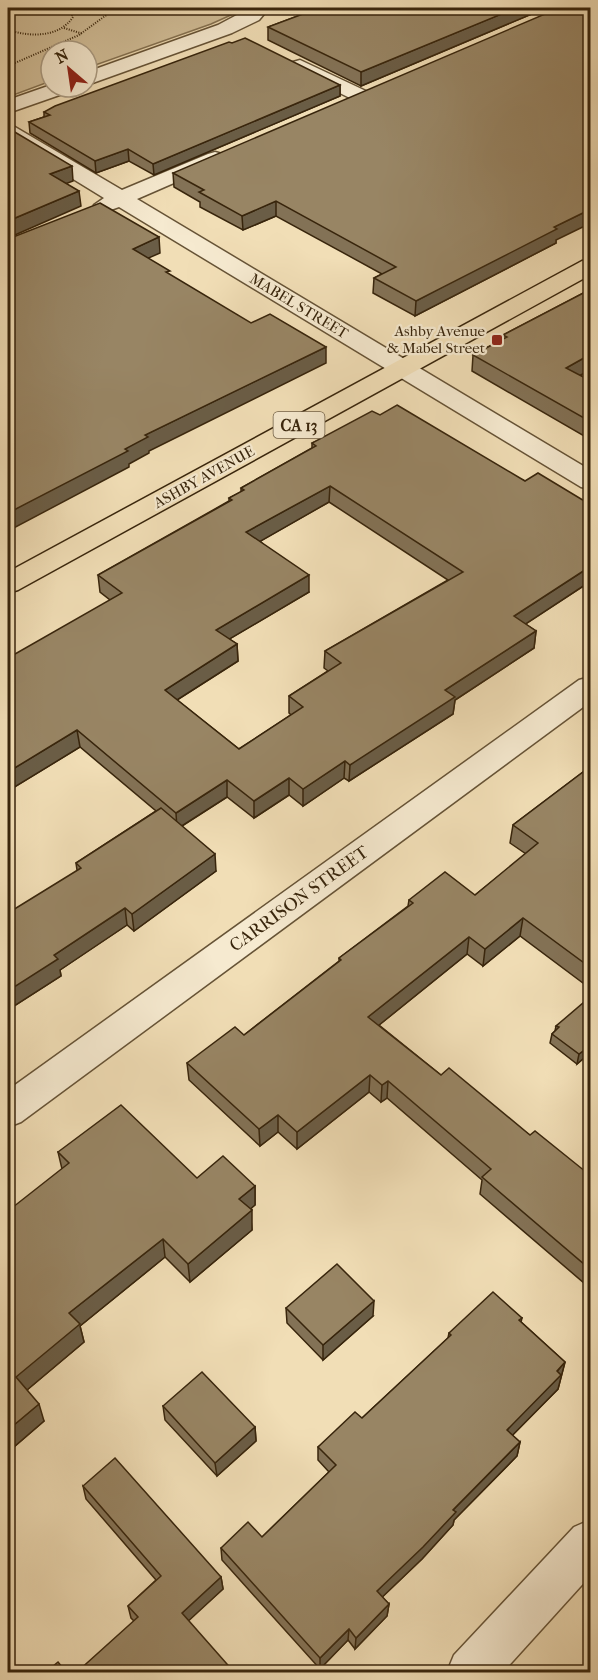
<svg xmlns="http://www.w3.org/2000/svg" width="598" height="1680" font-family="'IM FELL French Canon',serif">
  <style>
    .green { fill: #d2bf99; stroke: #857252; stroke-width: 1.5 }
    .lines { fill: none; stroke-linecap: round; stroke-linejoin: round }
    .street-casing { stroke: #665336; stroke-width: 3 }
    .primary-casing { stroke: #38250c; stroke-width: 3 }
    .path { stroke: #38250c; stroke-width: 2; stroke-dasharray: 1 1.5; stroke-linecap: butt }
    .street { fill: #f6ead0; fill-rule: evenodd }
    .primary { fill: #f1deb6; fill-rule: evenodd }
    .wall { fill: #837256; stroke: #38250c; stroke-width: 1.5; fill-rule: evenodd }
    .shaded-wall { fill: #6a5d46; stroke: #38250c; stroke-width: 1.5 }
    .building { fill: #988564; stroke: #38250c; stroke-width: 1.5; fill-rule: evenodd }
    .poi-dot { fill: #8f2418; stroke: #f6ead0; stroke-width: 2 }
    .labels { text-anchor: middle; dominant-baseline: central; stroke-width: 4.5; stroke-linejoin: round; paint-order: stroke }
    .far-street-label { font-size: 15px; fill: #38250c; stroke: #f6ead0 }
    .far-poi-label { font-size: 15px; fill: #38250c; stroke: #f6ead0; text-anchor: end }
    .shield { fill: #f6ead0; stroke: #716047; stroke-width: 1.5 }
    .shield-label { font-size: 16px; font-weight: bold; fill: #38250c }
    .street-label { font-size: 18px; fill: #38250c; stroke: #f6ead0 }
  </style>
  <rect width="100%" height="100%" fill="#f1deb6"/>
  <filter id="stains"><feTurbulence type="fractalNoise" baseFrequency=".00333" numOctaves="4"/><feColorMatrix values="0 0 0 0 .2 0 0 0 0 .09 0 0 0 0 .02 0 0 0 .5 -.17"/></filter>
  <radialGradient id="worn" r=".72"><stop offset=".6" stop-color="#630" stop-opacity="0"/><stop offset="1" stop-color="#630" stop-opacity=".3"/></radialGradient>
  <polygon class="green" points="8,8 241,8 231,15 211,24 87,68 87,51 51,51 51,81 8,97"/>
  <g class="lines">
    <defs>
      <g id="street">
        <polygon points="250,8 269,8 259,20 232,33 87,85 87,72 218,25"/>
        <polygon points="300,60 368,92 371,96 368,100 354,100 293,70 290,66 293,62"/>
        <polygon points="51,85 51,87 74,87 71,91 8,113 8,100"/>
        <polygon points="8,125 15,127 122,190 208,154 215,152 222,154 226,158 222,162 137,199 590,470 590,489 581,487 119,207 105,212 97,210 94,205 104,198 8,139"/>
        <polygon points="590,677 590,702 21,1122 8,1127 8,1090 579,680"/>
        <polygon points="590,1520 590,1576 503,1672 447,1672 454,1655 574,1527"/>
      </g>
      <polygon id="primary" points="590,259 590,275 18,590 8,593 8,572 582,261"/>
    </defs>
    <use href="#street" class="street-casing"/>
    <use href="#primary" class="primary-casing"/>
    <g class="path">
      <polyline points="8,11 15,8"/>
      <polyline points="64,28 83,34"/>
      <path d="M 8,30 C 30,37 59,38 73,17 L 70,12 L 62,8"/>
      <polyline points="8,66 79,35 116,8"/>
    </g>
    <use href="#street" class="street"/>
    <use href="#primary" class="primary"/>
  </g>
  <g class="wall">
    <polygon points="319,8 546,8 361,86 268,40 268,27"/>
    <polygon points="340,85 340,96 154,175 129,161 96,173 30,133 29,122 44,117 44,112"/>
    <polygon points="173,173 556,240 556,243 415,316 373,293 374,278 382,274 276,216 243,230 200,207 200,202 174,187"/>
    <polygon points="591,289 591,369 580,375 591,381 591,440 472,371 473,355 503,339 503,335"/>
    <path d="M 380,415 L 525,481 L 591,505 L 591,581 L 525,624 L 536,631 L 534,648 L 455,700 L 453,714 L 349,781 L 344,778 L 303,806 L 289,795 L 254,818 L 227,797 L 182,826 L 216,871 L 134,931 L 127,925 L 60,970 L 61,976 L 8,1010 L 77,870 L 76,863 L 156,811 L 80,747 L 8,791 L 110,600 L 100,592 L 98,575 L 229,501 L 229,498 L 241,492 L 241,488 L 312,448 L 312,443 ZM 329,502 L 448,580 L 325,651 L 324,668 L 328,671 L 289,696 L 289,713 L 291,715 L 239,749 L 177,700 L 238,661 L 237,644 L 229,639 L 309,592 L 260,541 Z"/>
    <polygon points="591,766 591,989 520,936 483,966 467,954 379,1025 441,1075 530,1135 591,1176 591,1289 480,1194 482,1180 387,1098 381,1102 369,1092 297,1149 278,1132 260,1146 189,1080 187,1063 244,1035 339,961 339,958 408,906 409,900 475,895 526,854 510,843 513,825"/>
    <polygon points="591,1008 591,1052 577,1064 550,1043 552,1034 555,1031 556,1026"/>
    <polygon points="58,1152 197,1178 255,1186 255,1205 250,1209 252,1230 190,1282 165,1257 80,1326 84,1342 27,1390 44,1421 8,1452 62,1169"/>
    <polygon points="286,1308 373,1316 323,1360 287,1323"/>
    <polygon points="522,1318 521,1322 565,1362 558,1389 512,1435 520,1442 517,1456 454,1520 453,1525 422,1559 382,1597 389,1604 387,1616 355,1649 348,1640 320,1669 222,1560 221,1548 262,1537 329,1472 318,1460 318,1447 362,1418 448,1338 449,1333"/>
    <polygon points="163,1406 255,1427 256,1441 217,1476 165,1420"/>
    <polygon points="83,1486 221,1577 223,1589 188,1620 134,1621 131,1618 128,1606 156,1580 86,1499"/>
  </g>
  <g class="shaded-wall">
    <polygon points="516,8 546,8 361,86 361,72"/>
    <polygon points="340,85 340,96 154,175 153,164"/>
    <polygon points="128,149 129,161 96,173 95,161"/>
    <polygon points="72,166 73,181 52,189 50,174"/>
    <polygon points="79,191 81,206 8,238 8,221"/>
    <polygon points="276,201 276,216 243,230 242,216"/>
    <polygon points="591,209 591,223 556,240 556,243 415,316 416,301 554,227"/>
    <polygon points="159,237 160,253 135,264 133,249"/>
    <polygon points="326,347 326,363 149,451 149,453 129,464 129,467 8,531 8,513 125,449 145,435"/>
    <polygon points="591,354 591,369 564,385 566,368"/>
    <polygon points="330,486 329,502 247,549 246,532"/>
    <polygon points="591,566 591,581 512,633 514,616"/>
    <polygon points="309,575 309,592 216,647 216,630"/>
    <polygon points="536,631 534,648 455,700 453,714 349,781 350,765 445,690"/>
    <polygon points="237,644 238,661 166,707 165,690"/>
    <polygon points="77,730 80,747 8,791 8,772"/>
    <polygon points="345,761 344,778 303,806 303,789"/>
    <polygon points="289,778 289,795 254,818 254,801"/>
    <polygon points="227,780 227,797 177,829 176,813"/>
    <polygon points="215,854 216,871 134,931 132,914"/>
    <polygon points="591,905 591,920 585,909"/>
    <polygon points="125,908 127,925 60,970 61,976 8,1010 8,991 54,955"/>
    <polygon points="523,918 520,936 483,966 485,949"/>
    <polygon points="469,937 467,954 368,1034 368,1017"/>
    <polygon points="591,1045 591,1052 577,1064 579,1054"/>
    <polygon points="370,1075 369,1092 297,1149 297,1132"/>
    <polygon points="388,1081 387,1098 381,1102 382,1085"/>
    <polygon points="278,1115 278,1132 260,1146 259,1129"/>
    <polygon points="255,1186 255,1205 240,1218 239,1199"/>
    <polygon points="252,1210 252,1230 190,1282 188,1264"/>
    <polygon points="163,1239 165,1257 80,1326 84,1342 21,1395 16,1377 69,1313"/>
    <polygon points="374,1301 373,1316 323,1360 323,1345"/>
    <polygon points="565,1362 558,1389 504,1444 507,1430"/>
    <polygon points="39,1404 44,1421 8,1452 8,1430"/>
    <polygon points="255,1427 256,1441 217,1476 215,1463"/>
    <polygon points="520,1442 517,1456 454,1520 453,1525 422,1559 376,1603 377,1591 453,1510"/>
    <polygon points="221,1577 223,1589 184,1625 182,1613"/>
    <polygon points="389,1604 387,1616 355,1649 356,1638"/>
    <polygon points="349,1629 348,1640 320,1669 320,1658"/>
  </g>
  <g class="building">
    <polygon points="319,8 516,8 361,72 268,27"/>
    <polygon points="559,8 591,8 591,209 554,227 557,229 416,301 374,278 396,267 276,201 242,216 199,192 204,190 173,173"/>
    <polygon points="245,38 340,85 153,164 128,149 95,161 29,122 50,115 44,112 55,106 229,42 232,43"/>
    <polygon points="8,128 72,166 50,174 79,191 8,221"/>
    <polygon points="100,203 159,237 133,249 170,271 166,272 251,323 270,314 326,347 145,435 148,437 125,449 128,451 8,513 8,239"/>
    <polygon points="591,289 591,354 566,368 591,381 591,422 473,355 507,337 503,335"/>
    <path d="M 397,405 L 525,481 L 538,473 L 591,505 L 591,566 L 514,616 L 536,631 L 445,690 L 455,697 L 350,765 L 345,761 L 303,789 L 289,778 L 254,801 L 227,780 L 176,813 L 77,730 L 8,772 L 8,658 L 122,593 L 98,575 L 232,500 L 229,498 L 244,490 L 241,488 L 316,446 L 312,443 L 372,411 L 380,415 ZM 330,486 L 463,572 L 325,651 L 341,663 L 289,696 L 303,707 L 239,749 L 165,690 L 237,644 L 216,630 L 309,575 L 246,532 Z"/>
    <polygon points="591,766 591,905 585,909 591,913 591,968 523,918 485,949 469,937 368,1017 441,1075 449,1068 530,1135 535,1131 591,1176 591,1270 482,1177 491,1169 388,1081 382,1085 370,1075 297,1132 278,1115 259,1129 187,1063 235,1027 244,1035 341,960 339,958 413,903 409,900 445,872 475,895 538,843 513,825"/>
    <polygon points="161,808 215,854 132,914 125,908 54,955 58,959 8,991 8,913 81,868 76,863"/>
    <polygon points="583,1003 591,1008 591,1045 579,1054 552,1034 559,1027 556,1026"/>
    <polygon points="121,1105 197,1178 223,1156 255,1186 239,1199 252,1210 188,1264 163,1239 69,1313 80,1324 16,1377 39,1404 8,1430 8,1211 69,1163 58,1152"/>
    <polygon points="337,1264 374,1301 323,1345 286,1308"/>
    <polygon points="493,1292 522,1318 519,1320 565,1362 557,1371 561,1375 507,1430 520,1442 453,1510 456,1512 423,1547 377,1591 389,1604 356,1638 349,1629 320,1658 221,1548 248,1522 262,1537 336,1465 318,1447 355,1412 362,1418 451,1335 449,1333"/>
    <polygon points="202,1372 255,1427 215,1463 163,1406"/>
    <polygon points="115,1458 221,1577 182,1613 234,1672 77,1672 138,1617 128,1606 161,1576 83,1486"/>
    <polygon points="58,1662 66,1672 46,1672"/>
  </g>
  <rect class="poi-dot" x="491" y="334" width="12" height="12" rx="3"/>
  <g class="labels">
    <g class="far-street-label">
      <text transform="translate(299 306) rotate(31)">MABEL STREET</text>
      <text transform="translate(204 477) rotate(-29)">ASHBY AVENUE</text>
    </g>
    <g class="far-poi-label">
      <text x="485" y="331">Ashby Avenue<tspan x="485" dy="17">&amp; Mabel Street</tspan></text>
    </g>
    <rect class="shield" x="273.5" y="412" width="51" height="26" rx="4.5"/>
    <g class="shield-label">
      <text x="299" y="425">CA 13</text>
    </g>
    <g class="street-label">
      <text transform="translate(299 899) rotate(-36)">CARRISON STREET</text>
    </g>
  </g>
  <rect width="598" height="1680" fill="none" stroke="#f1deb6" stroke-width="30"/>
  <rect x="9" y="9" width="580" height="1662" fill="none" stroke="#38250c" stroke-width="3"/>
  <rect x="15" y="15" width="568" height="1650" fill="none" stroke="#38250c" stroke-width="1.5"/>
  <g transform="translate(69 69) rotate(331)"><circle r="28" fill="#f6ead0" stroke="#aa9b82" stroke-width="1.5"/>
  <path d="M0-4.5L10 22L0 15L-10 22Z" fill="#8f2418"/>
  <text y="-9" font-size="16" font-weight="bold" text-anchor="middle" fill="#38250c">N</text>
  </g>
  <rect width="100%" height="100%" filter="url(#stains)"/>
  <rect width="100%" height="100%" fill="url(#worn)"/>
</svg>
